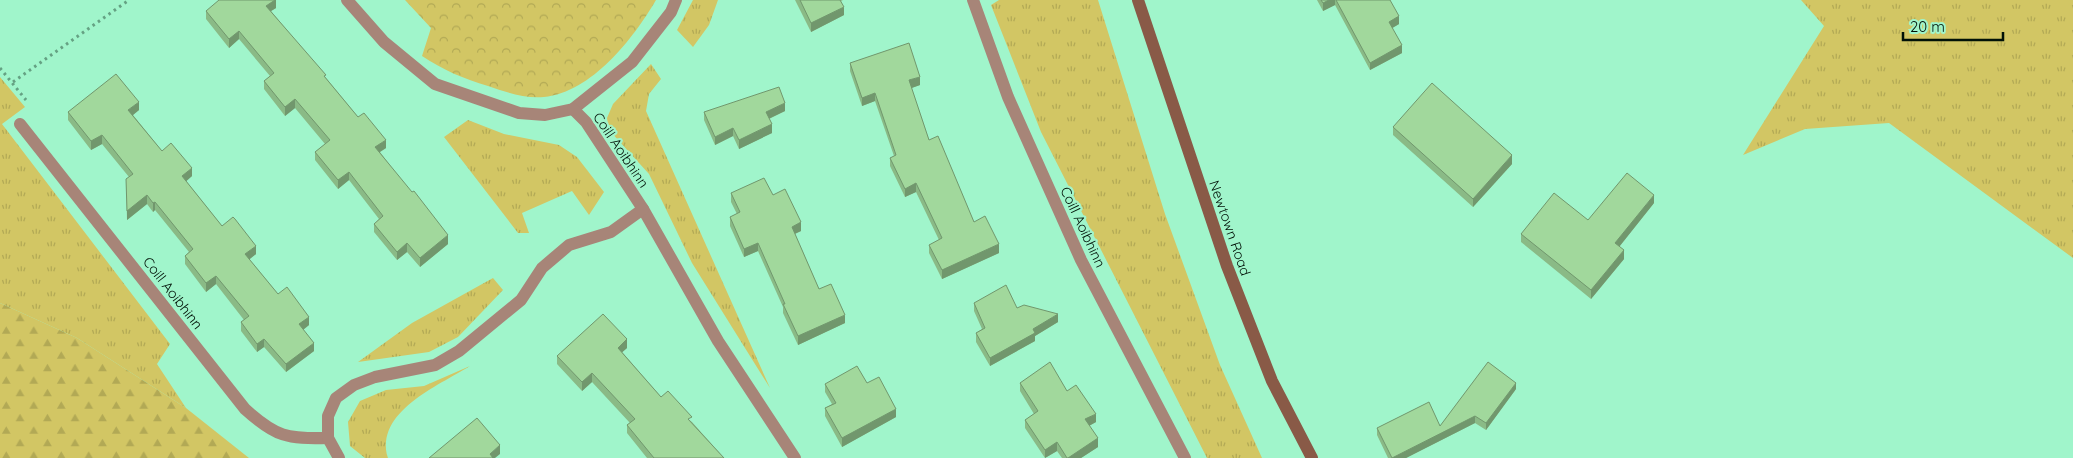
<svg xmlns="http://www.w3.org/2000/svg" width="2073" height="458" font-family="Quicksand,sans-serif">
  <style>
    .grass { fill: url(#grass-tufts) }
    .forest { fill: url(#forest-firs) }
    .park { fill: url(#park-crowns) }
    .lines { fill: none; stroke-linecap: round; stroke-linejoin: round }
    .path { stroke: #65a183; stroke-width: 3; stroke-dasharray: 2.5 4; stroke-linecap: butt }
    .minor { stroke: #a78578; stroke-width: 12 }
    .secondary { stroke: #895a47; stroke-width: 12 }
    .wall { fill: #8aba86 }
    .shaded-wall { fill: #71976d }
    .building { fill: #a1d89c; stroke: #71976d }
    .labels { text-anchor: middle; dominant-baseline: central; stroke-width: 4.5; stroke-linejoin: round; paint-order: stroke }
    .street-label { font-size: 14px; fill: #001107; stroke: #a0f5cb }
  </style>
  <defs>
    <pattern id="grass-tufts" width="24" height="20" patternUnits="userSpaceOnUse" patternTransform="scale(1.25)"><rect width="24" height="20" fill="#d2c664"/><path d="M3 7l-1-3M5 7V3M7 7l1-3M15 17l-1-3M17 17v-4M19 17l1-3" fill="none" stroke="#b2a955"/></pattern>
    <pattern id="forest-firs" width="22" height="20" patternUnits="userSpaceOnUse" patternTransform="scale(1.25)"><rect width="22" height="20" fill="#d2c664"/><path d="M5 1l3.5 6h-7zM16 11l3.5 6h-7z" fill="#b2a955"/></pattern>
    <pattern id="park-crowns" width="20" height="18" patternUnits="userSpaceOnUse" patternTransform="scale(1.25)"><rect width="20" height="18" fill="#d2c664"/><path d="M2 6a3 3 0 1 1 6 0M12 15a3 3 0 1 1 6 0" fill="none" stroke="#b2a955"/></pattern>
  </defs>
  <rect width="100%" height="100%" fill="#a0f5cb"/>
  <g class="grass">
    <polygon points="693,0 718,0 709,25 693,47 677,30"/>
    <polygon points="999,0 1098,0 1165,214 1220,365 1262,458 1207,458 1041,132 991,5"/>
    <polygon points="1801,0 2073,0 2073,258 1889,123 1805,129 1743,155 1824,26"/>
    <polygon points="651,64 661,79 649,94 646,111 770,388 692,263 649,174 609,130 607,118 613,104"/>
    <polygon points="0,77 25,107 2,124 170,344 157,364 186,408 77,338 0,303"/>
    <polygon points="468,120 504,134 559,145 577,157 604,192 589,215 572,191 522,213 529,233 518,233 444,137"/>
    <polygon points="493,278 503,290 458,337 429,352 358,362 412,323"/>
    <path d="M 470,366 C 438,386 374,412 388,458 L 365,458 L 350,446 L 348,422 L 360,401 L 386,390 L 424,386 Z"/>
  </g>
  <polygon class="forest" points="0,303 77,338 186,408 249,458 0,458"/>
  <path class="park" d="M 405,0 L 656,0 C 633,39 592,92 544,97 C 525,99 506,92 488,86 C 464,79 443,70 422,56 L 431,28 Z"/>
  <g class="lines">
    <g class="path">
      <polyline points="0,68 26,100"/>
      <polyline points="13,82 129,0"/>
    </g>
    <g class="minor">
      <polyline points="347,0 384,42 435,84 519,113 545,115 573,109 632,62 671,12 676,0"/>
      <polyline points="973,0 1008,97 1081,260 1185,458"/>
      <polyline points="573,109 586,122 643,209 718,341 795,458"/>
      <path d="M 20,124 L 245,409 C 276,437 287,439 328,438"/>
      <polyline points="339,458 328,438 328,416 336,398 354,385 375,377 435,365 459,351 521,300 542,268 569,245 611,232 643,209"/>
    </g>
    <polyline class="secondary" points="1138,0 1227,266 1272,381 1312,458"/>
  </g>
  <g class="wall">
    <polygon points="276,0 276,8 271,11 358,117 386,148 380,152 448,244 420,267 407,252 397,260 374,232 374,224 379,219 349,180 338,189 315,160 315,152 325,144 295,108 285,116 264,89 264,81 270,76 239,39 229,48 206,19 206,11"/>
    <polygon points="795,0 843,0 841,1 844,15 811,32"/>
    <polygon points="1317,0 1390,0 1399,24 1392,28 1402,53 1370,70 1335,5 1323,11"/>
    <polygon points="850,63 920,85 911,88 929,140 974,222 999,253 942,279 929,253 929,245 939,240 916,192 905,197 890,166 890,158 894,156 875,101 862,106 850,71"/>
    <polygon points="139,110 133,115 162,151 192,176 186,181 222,226 256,254 249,259 278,294 309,325 303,330 314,351 286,372 264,347 257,352 241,331 241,322 244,320 216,284 206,292 185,264 185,256 189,252 155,210 153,212 147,204 127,220 126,179 129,177 102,144 91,150 68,120 68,112"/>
    <polygon points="785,111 769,119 772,133 739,149 733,136 715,145 704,120 704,112"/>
    <polygon points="1393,127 1512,164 1473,207 1393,135"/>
    <polygon points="731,193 773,195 801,231 795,234 819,289 845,323 798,345 783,313 783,307 758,251 744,257 730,226 730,217 737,214 731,202"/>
    <polygon points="1654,203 1619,247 1624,259 1591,299 1521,242 1521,234 1588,220"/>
    <polygon points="974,303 1017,308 1058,322 1035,336 1035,341 990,366 976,342 976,333 982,329 974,311"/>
    <polygon points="627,348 622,352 661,397 692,422 724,458 647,458 627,433 627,425 630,423 592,382 582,391 557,364 557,356"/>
    <polygon points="867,383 896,417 842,447 825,416 825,408 832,404 825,392 825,384"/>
    <polygon points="1020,383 1067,391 1096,422 1089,426 1098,447 1081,458 1062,458 1057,451 1045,458 1025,428 1025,420 1034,414 1020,391"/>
    <polygon points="1516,389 1486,430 1475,423 1406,458 1388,458 1377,435 1377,428 1440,426"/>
  </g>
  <g class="shaded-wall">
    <polygon points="275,0 276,0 276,8 266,14 266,6"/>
    <polygon points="1329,0 1335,0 1335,5 1323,11 1323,3"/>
    <polygon points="844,7 844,15 811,32 811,23"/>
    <polygon points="1399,16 1399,24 1389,30 1389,22"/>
    <polygon points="239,31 239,39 229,48 229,39"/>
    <polygon points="1402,45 1402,53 1370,70 1370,63"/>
    <polygon points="920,77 920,85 909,89 909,80"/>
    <polygon points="875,93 875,101 862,106 862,98"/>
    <polygon points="295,99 295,108 285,116 285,107"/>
    <polygon points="139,102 139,110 128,119 128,110"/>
    <polygon points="785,103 785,111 766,120 766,112"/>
    <polygon points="772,124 772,133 739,149 739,140"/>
    <polygon points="733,128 733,136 715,145 715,137"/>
    <polygon points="102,135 102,144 91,150 91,141"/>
    <polygon points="386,140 386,148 375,155 375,147"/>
    <polygon points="1512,155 1512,164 1473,207 1473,199"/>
    <polygon points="192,168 192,176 182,185 182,176"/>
    <polygon points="349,172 349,180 338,189 338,180"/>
    <polygon points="916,183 916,192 905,197 905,189"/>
    <polygon points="147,195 147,204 127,220 127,211"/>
    <polygon points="1654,195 1654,203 1615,252 1615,243"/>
    <polygon points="155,202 155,210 153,212 153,203"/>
    <polygon points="801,222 801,231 792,235 792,227"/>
    <polygon points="448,235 448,244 420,267 420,258"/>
    <polygon points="407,243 407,252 397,260 397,252"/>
    <polygon points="758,243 758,251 744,257 744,249"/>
    <polygon points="999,244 999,253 942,279 942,270"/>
    <polygon points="256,246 256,254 245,263 245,254"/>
    <polygon points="1624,250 1624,259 1591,299 1591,290"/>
    <polygon points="216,276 216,284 206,292 206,283"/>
    <polygon points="1058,314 1058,322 1035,336 1035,341 990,366 990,358 1033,329"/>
    <polygon points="845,315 845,323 798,345 798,336"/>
    <polygon points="309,317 309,325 299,333 299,324"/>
    <polygon points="264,339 264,347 257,352 257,344"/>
    <polygon points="627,339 627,348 618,356 618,348"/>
    <polygon points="314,343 314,351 286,372 286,364"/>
    <polygon points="592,373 592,382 582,391 582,382"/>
    <polygon points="1516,383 1516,389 1486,430 1486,423"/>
    <polygon points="896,409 896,417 842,447 842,438"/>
    <polygon points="1096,414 1096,422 1085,428 1085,419"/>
    <polygon points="1475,416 1475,423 1406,458 1392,458"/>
    <polygon points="1098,438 1098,447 1081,458 1068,458"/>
    <polygon points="1057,442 1057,451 1045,458 1045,450"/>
    <polygon points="500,445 500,454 495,458 490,458 490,454"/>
  </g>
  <g class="building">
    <polygon points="219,0 275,0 266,6 326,75 324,76 358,117 364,113 386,140 375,147 412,192 414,191 448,235 420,258 407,243 397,252 374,224 383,216 349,172 338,180 315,152 330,140 295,99 285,107 264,81 274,73 239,31 229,39 206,11"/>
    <polygon points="800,0 840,0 844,7 811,23"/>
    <polygon points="1321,0 1329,0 1323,3"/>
    <polygon points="1336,0 1390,0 1399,16 1389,22 1402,45 1370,63"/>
    <polygon points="909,43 920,77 909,80 929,140 938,136 974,222 985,216 999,244 942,270 929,245 942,238 916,183 905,189 890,158 896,155 875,93 862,98 850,63"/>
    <polygon points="116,74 139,102 128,110 162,151 171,143 192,168 182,176 222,226 233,217 235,219 256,246 245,254 278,294 287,287 309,317 299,324 314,343 286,364 264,339 257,344 241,322 249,316 216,276 206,283 185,256 193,249 155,202 153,203 147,195 127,211 126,179 133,174 102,135 91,141 68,112"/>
    <polygon points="1432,83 1512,155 1473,199 1393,127"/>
    <polygon points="779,87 785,103 766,112 772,124 739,140 733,128 715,137 704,112"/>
    <polygon points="1627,173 1654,195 1615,243 1624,250 1591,290 1521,234 1554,193 1588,220"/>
    <polygon points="764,178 773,195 785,189 801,222 792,227 819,289 831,284 845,315 798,336 783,304 785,304 758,243 744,249 730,217 740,212 731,193"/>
    <polygon points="1006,285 1017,308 1024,305 1058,314 1033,329 1035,333 990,358 976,333 985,328 974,303"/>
    <polygon points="603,314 627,339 618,348 661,397 668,391 692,417 688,419 724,458 654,458 627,425 635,419 592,373 582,382 557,356"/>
    <polygon points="1050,362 1067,391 1076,385 1096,414 1085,419 1098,438 1068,458 1067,458 1057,442 1045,450 1025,420 1038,411 1020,383"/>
    <polygon points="1488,362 1516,383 1486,423 1475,416 1392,458 1377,428 1429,402 1440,426"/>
    <polygon points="857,366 867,383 879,377 896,409 842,438 825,408 836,403 825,384"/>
    <polygon points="477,418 500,445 490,454 493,458 429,458"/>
  </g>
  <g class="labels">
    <g class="street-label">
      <text transform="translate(621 150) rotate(56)">Coill Aoibhinn</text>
      <text transform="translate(1083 227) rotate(65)">Coill Aoibhinn</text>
      <text transform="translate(1230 228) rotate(71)">Newtown Road</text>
      <text transform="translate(173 293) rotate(52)">Coill Aoibhinn</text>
    </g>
  </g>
  <path d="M1903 32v8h100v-8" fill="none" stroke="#001107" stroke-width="2.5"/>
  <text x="1910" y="32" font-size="15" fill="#001107" stroke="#a0f5cb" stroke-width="4" paint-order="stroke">20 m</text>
</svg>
